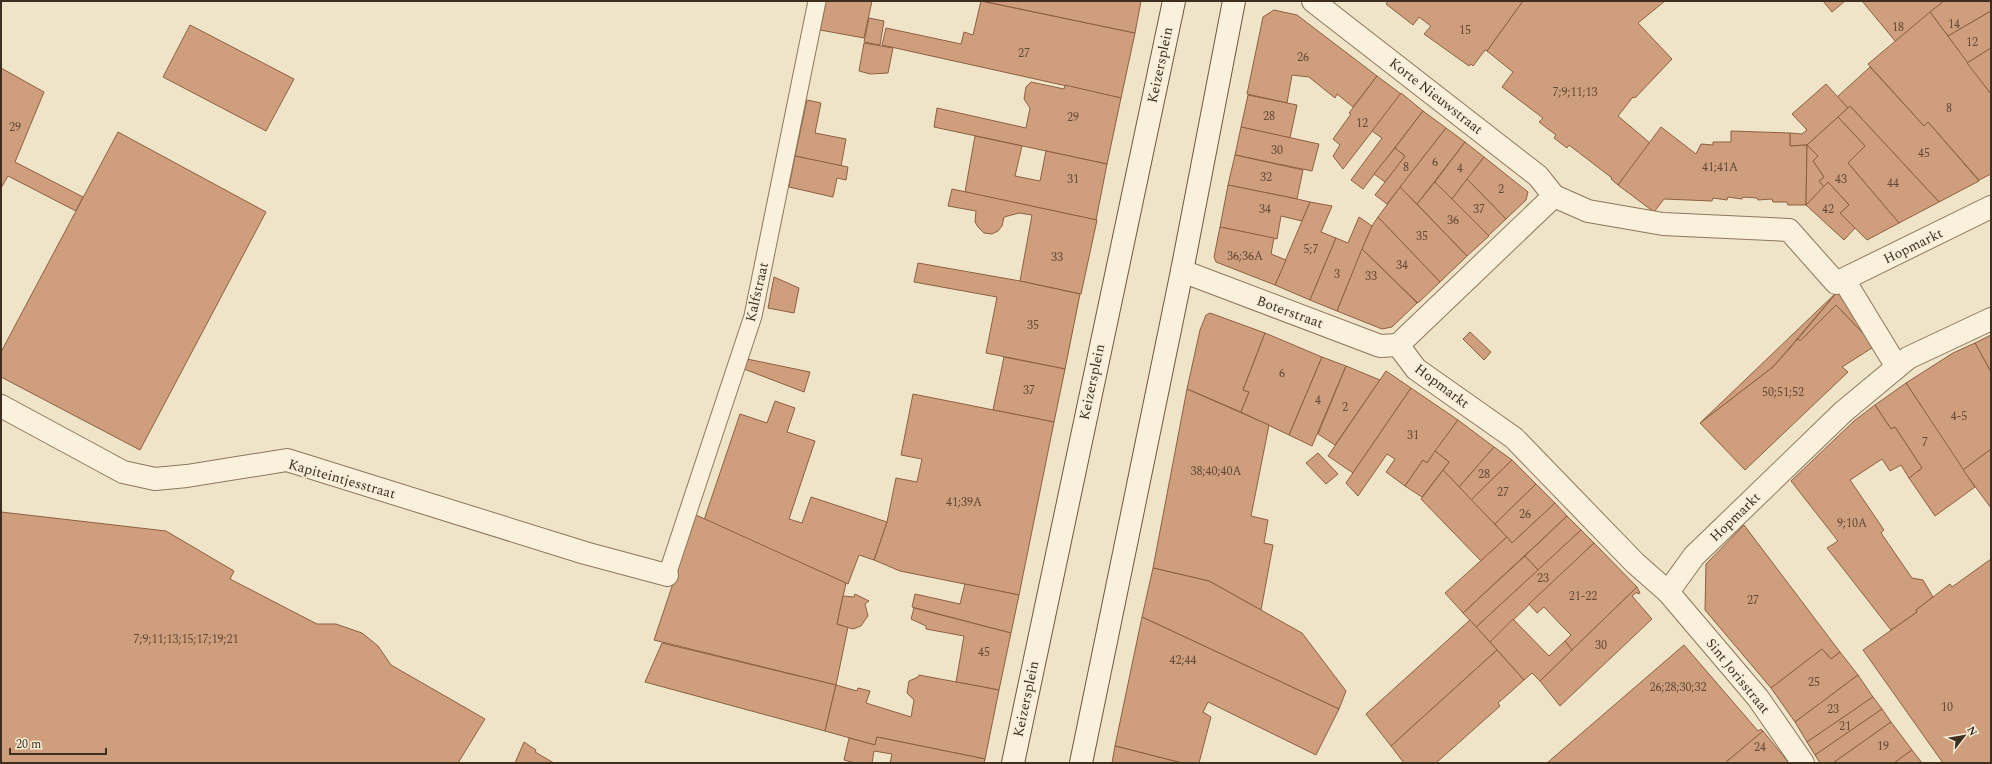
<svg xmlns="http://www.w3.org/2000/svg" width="1992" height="764" font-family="Spectral,serif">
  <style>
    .building { fill: #cf9f7d; stroke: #8d5f41 }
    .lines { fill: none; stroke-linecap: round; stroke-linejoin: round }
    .lane-casing { stroke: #8d765c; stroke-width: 19 }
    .street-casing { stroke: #8d765c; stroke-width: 24 }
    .secondary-casing { stroke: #6f573f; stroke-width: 24 }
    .lane { stroke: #faf1dc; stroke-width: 17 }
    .street { stroke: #faf1dc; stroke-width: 22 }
    .secondary { stroke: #faf1dc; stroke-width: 22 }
    .labels { text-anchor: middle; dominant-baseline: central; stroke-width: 3; stroke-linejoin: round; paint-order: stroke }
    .number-label { font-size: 12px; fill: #624a37 }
    .street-label { font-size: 14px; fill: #3d2e20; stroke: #f7eed8 }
  </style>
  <rect width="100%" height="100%" fill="#f0e4c8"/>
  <g class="building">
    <polygon points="826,1 872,1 864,38 820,30"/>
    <polygon points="981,1 1135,33 1121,98 882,45 886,28 961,44 964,32 973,35"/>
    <polygon points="982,1 1141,1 1135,33"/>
    <polygon points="1388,1 1523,1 1487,51 1485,50 1473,66 1471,64 1469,66 1424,34 1431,26 1419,17 1413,25 1386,4"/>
    <polygon points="1523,1 1665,1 1638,23 1672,59 1635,98 1633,97 1618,116 1650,143 1618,185 1611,179 1612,178 1569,145 1567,148 1554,138 1556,135 1539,122 1543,118 1502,87 1513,72 1487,51"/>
    <polygon points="1823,1 1845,1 1832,12"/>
    <polygon points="1862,1 1944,1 1896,42"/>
    <polygon points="1944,1 1991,1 1991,11 1948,36 1930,12"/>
    <polygon points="1274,10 1297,15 1377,76 1353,107 1337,94 1335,98 1309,77 1292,75 1287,103 1247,94 1263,17"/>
    <polygon points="1991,11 1991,48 1967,63 1948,36"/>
    <polygon points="1930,12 1991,94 1991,174 1979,180 1928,122 1924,126 1868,64"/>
    <polygon points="869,18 884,21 880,45 864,42"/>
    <polygon points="190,25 294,79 266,131 163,77"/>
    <polygon points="864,43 893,48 888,73 870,74 859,71"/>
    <polygon points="1991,48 1991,94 1967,63"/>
    <polygon points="1870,67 1924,126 1928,122 1979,181 1939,202 1850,106 1848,108 1837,97"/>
    <polygon points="1,68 44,92 15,162 83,197 76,211 8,176 1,188"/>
    <polygon points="1377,76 1401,94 1343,169 1333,156 1340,145 1333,139 1351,114 1349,113"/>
    <polygon points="1031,82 1064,89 1065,85 1121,98 1107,164 934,127 937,108 1026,128 1030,108 1024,99 1026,87"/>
    <polygon points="1826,84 1848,108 1807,145 1790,146 1790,133 1802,134 1807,130 1792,114"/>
    <polygon points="1401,93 1423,111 1363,189 1351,180 1382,138 1372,131"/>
    <polygon points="1248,95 1297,105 1290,138 1241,127"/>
    <polygon points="807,100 821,103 815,133 846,139 841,166 795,156"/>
    <polygon points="1850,106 1939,202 1899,223 1848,163 1865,146 1838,117"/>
    <polygon points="1423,111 1446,128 1387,204 1375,195 1405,156 1395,148"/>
    <polygon points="1838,117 1865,146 1848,163 1899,223 1867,240 1840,213 1849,205 1828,182 1824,187 1819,181 1824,177 1813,161 1818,156 1807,145"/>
    <polygon points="1241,127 1319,144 1312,171 1235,155"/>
    <polygon points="1661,127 1696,154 1701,144 1713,145 1713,142 1731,142 1731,131 1790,133 1790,146 1807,145 1806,205 1788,205 1787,202 1773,202 1772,199 1758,200 1757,198 1743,197 1742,199 1728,197 1727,200 1713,198 1712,201 1664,199 1654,212 1618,185"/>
    <polygon points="1446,128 1465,142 1417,204 1400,187"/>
    <polygon points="118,132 266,212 140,450 1,377 1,352"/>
    <polygon points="975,136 1022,146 1015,176 1040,181 1046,151 1107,164 1096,220 965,192"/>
    <polygon points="1465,142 1484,157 1452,199 1435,182"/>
    <polygon points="1807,145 1818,156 1813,161 1824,177 1819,181 1824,187 1806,205"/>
    <polygon points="1395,148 1405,156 1385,182 1374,174"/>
    <polygon points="1235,155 1303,170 1297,199 1228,185"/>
    <polygon points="795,156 848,167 846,180 837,178 833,197 789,187"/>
    <polygon points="1484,157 1528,192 1526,200 1506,219 1467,179"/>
    <polygon points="1467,179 1506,219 1488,236 1452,199"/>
    <polygon points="1435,182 1489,236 1467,256 1417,204"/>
    <polygon points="1828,182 1849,205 1840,213 1855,228 1844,240 1806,205"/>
    <polygon points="1228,185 1297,199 1310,202 1302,221 1281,216 1277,239 1220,227"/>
    <polygon points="1400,187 1467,256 1440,282 1378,217"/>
    <polygon points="952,189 1097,220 1081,294 1020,281 1032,215 1019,213 1004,217 1002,226 998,231 992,234 984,233 978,227 975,222 976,211 948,206"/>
    <polygon points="1310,202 1332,206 1321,232 1336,238 1310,300 1275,285"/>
    <polygon points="1359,217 1372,226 1337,311 1310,300 1336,238 1348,243"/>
    <polygon points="1378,217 1440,282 1418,303 1362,249 1372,226"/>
    <polygon points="1220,227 1274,238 1271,254 1286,260 1275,285 1216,262 1214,257"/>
    <polygon points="1362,249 1417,303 1392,327 1382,329 1337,311"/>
    <polygon points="918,263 1020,281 1080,294 1065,369 986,353 997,297 914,282"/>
    <polygon points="774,277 799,288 794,313 768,308"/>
    <polygon points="1838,291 1773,367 1700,423"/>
    <polygon points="1838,291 1875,346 1836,305 1800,341 1798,339"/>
    <polygon points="1836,305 1875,346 1842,367 1848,372 1745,470 1700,423 1773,367 1798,339 1800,341"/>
    <polygon points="1210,313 1265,333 1243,390 1249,392 1241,412 1187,389 1200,330 1206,315"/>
    <polygon points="1470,332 1491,352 1484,360 1463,339"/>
    <polygon points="1265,333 1322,357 1289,435 1241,412 1249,392 1243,390"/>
    <polygon points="1991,335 1991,372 1975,343"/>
    <polygon points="1975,343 1991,372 1991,449 1963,470 1906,383 1953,353"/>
    <polygon points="1004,357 1065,369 1054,422 993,410"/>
    <polygon points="1322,357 1346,366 1312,446 1289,435"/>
    <polygon points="747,359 810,372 804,392 744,369"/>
    <polygon points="1346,366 1380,380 1335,445 1318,434"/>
    <polygon points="1386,371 1411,388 1353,473 1328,456"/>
    <polygon points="1906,383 1975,487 1935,516 1909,478 1922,468 1895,427 1891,429 1875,405"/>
    <polygon points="1411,388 1458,420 1427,463 1423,460 1405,486 1386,472 1395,459 1387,454 1358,496 1346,483"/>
    <polygon points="1187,389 1269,425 1251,516 1268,520 1264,543 1273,545 1261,610 1209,581 1153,568"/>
    <polygon points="913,394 1054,422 1019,595 900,571 874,560 887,522 896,478 917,482 922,459 901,455"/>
    <polygon points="775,401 795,408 787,432 815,441 789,519 802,523 811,497 887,522 874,560 859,555 848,584 704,520 740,414 767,423"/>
    <polygon points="1875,405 1891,429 1895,427 1922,468 1909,478 1901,465 1890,471 1882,459 1850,480 1884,530 1881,533 1912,578 1923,580 1933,597 1916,610 1917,612 1891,630 1827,548 1838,541 1791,481 1854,421"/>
    <polygon points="1458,420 1494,447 1459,487 1443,470 1449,462 1435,451"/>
    <polygon points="1494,447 1512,460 1471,500 1459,487"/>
    <polygon points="1991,449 1991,508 1963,470"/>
    <polygon points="1435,451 1449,462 1422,497 1405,486 1423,460 1427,463"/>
    <polygon points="1318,453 1338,474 1326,484 1306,463"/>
    <polygon points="1512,460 1536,484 1495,524 1471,500"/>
    <polygon points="1443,470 1507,537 1481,561 1421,499"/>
    <polygon points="1536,484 1555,503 1512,543 1495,524"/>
    <polygon points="1555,503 1567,516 1463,613 1445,593 1507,537 1512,543"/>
    <polygon points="1,512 166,531 234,571 230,579 317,624 336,624 362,633 378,646 391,665 485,719 458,763 1,763"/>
    <polygon points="696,515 846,583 837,624 848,627 836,685 654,640"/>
    <polygon points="1567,516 1581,530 1538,570 1525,556"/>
    <polygon points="1744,525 1840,652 1831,659 1822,649 1771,688 1705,610 1706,564"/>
    <polygon points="1581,530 1594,543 1490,642 1476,627"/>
    <polygon points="1594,543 1637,587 1572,650 1565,641 1571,635 1564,628 1544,607 1537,613 1529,604"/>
    <polygon points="1525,556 1538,570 1476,627 1463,613"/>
    <polygon points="1991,559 1991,763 1943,763 1863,650 1917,612 1916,610 1950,584 1952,587"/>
    <polygon points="1153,568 1209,581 1302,633 1346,691 1339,709 1142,617"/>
    <polygon points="965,584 1019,595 1011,633 912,607 915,594 960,604"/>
    <polygon points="1637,587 1640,593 1638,594 1637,592 1632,596 1652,619 1560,706 1540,681"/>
    <polygon points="855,594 869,601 865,604 868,616 865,620 861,626 853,629 837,624 843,596 854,597"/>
    <polygon points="914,608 1011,633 999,690 956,682 964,636 926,629 926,626 911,619"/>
    <polygon points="1142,617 1339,709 1316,755 1208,702 1203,712 1211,717 1199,763 1182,763 1115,746"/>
    <polygon points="1513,619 1549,656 1565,641 1572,650 1540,681 1532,673 1524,680 1490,642"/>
    <polygon points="1470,620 1497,650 1391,746 1366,714"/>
    <polygon points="662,643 836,685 825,731 645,682"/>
    <polygon points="1684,645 1758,731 1761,729 1763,731 1725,763 1547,763"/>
    <polygon points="1822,649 1831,659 1840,652 1858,675 1795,722 1771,688"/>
    <polygon points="1497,650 1524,680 1498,703 1500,706 1436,763 1404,763 1391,746"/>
    <polygon points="919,675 999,690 985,759 877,737 875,745 825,731 836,685 857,691 858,688 870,691 866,703 911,717 914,700 907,693 909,681 918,677"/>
    <polygon points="1858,675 1873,697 1807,742 1795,722"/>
    <polygon points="1873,697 1882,709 1815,755 1807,742"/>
    <polygon points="1882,709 1891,722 1833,763 1820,763 1815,755"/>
    <polygon points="1891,722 1912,750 1894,763 1833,763"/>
    <polygon points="1763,731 1789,763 1725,763"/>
    <polygon points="877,737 985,759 984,763 890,763 892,754 874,751 872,763 855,763 844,760 849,738 875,745"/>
    <polygon points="524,742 536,750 535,752 554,763 515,763"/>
    <polygon points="1115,746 1182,763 1112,763"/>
    <polygon points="1912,750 1922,763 1894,763"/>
  </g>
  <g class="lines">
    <defs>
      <polyline id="lane" points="667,575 753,316 817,1"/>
      <g id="street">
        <polyline points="1313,1 1538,176 1554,196 1588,211 1663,224 1789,230 1836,283 1991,207"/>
        <polyline points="1182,271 1380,346 1398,345"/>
        <polyline points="1844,280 1897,367"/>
        <polyline points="1398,345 1416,369 1514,438 1635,563 1668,592 1694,556 1843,412 1908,358 1991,319"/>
        <polyline points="1398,345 1554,196"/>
        <polyline points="1,406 123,472 155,479 187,476 287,460 585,553 667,575"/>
        <polyline points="1668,592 1758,698 1803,763"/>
      </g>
      <g id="secondary">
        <polyline points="1013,763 1174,1"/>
        <polyline points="1081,763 1182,271 1234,1"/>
      </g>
    </defs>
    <use href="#lane" class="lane-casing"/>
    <use href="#street" class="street-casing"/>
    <use href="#secondary" class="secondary-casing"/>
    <use href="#lane" class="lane"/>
    <use href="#street" class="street"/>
    <use href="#secondary" class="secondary"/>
  </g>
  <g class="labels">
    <g class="number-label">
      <text x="1954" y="24">14</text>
      <text x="1898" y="27">18</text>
      <text x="1465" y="30">15</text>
      <text x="1972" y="42">12</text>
      <text x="1024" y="53">27</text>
      <text x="1303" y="57">26</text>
      <text x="1575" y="92">7;9;11;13</text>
      <text x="1949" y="108">8</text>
      <text x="1269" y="116">28</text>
      <text x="1073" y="117">29</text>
      <text x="1362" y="123">12</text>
      <text x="15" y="127">29</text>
      <text x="1277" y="150">30</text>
      <text x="1924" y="153">45</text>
      <text x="1435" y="162">6</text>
      <text x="1406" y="167">8</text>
      <text x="1720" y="167">41;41A</text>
      <text x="1460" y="168">4</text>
      <text x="1266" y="177">32</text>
      <text x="1073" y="179">31</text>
      <text x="1841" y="179">43</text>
      <text x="1893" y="183">44</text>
      <text x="1501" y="189">2</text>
      <text x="1265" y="209">34</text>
      <text x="1479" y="209">37</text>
      <text x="1828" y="209">42</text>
      <text x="1453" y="220">36</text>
      <text x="1422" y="236">35</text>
      <text x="1311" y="249">5;7</text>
      <text x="1245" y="256">36;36A</text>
      <text x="1057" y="257">33</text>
      <text x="1402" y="265">34</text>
      <text x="1337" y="274">3</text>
      <text x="1371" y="276">33</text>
      <text x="1033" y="325">35</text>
      <text x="1282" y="373">6</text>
      <text x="1029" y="390">37</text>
      <text x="1783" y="392">50;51;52</text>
      <text x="1318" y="400">4</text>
      <text x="1345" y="407">2</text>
      <text x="1959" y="416">4-5</text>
      <text x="1413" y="435">31</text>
      <text x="1925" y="442">7</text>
      <text x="1216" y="471">38;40;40A</text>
      <text x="1484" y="474">28</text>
      <text x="1503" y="492">27</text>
      <text x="964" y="502">41;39A</text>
      <text x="1525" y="514">26</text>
      <text x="1852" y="523">9;10A</text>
      <text x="1543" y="578">23</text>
      <text x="1583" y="596">21-22</text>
      <text x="1753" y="600">27</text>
      <text x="186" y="639">7;9;11;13;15;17;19;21</text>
      <text x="1601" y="645">30</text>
      <text x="984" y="652">45</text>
      <text x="1183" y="660">42;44</text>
      <text x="1814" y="682">25</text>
      <text x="1678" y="687">26;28;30;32</text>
      <text x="1947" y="707">10</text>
      <text x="1833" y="709">23</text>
      <text x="1845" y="726">21</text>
      <text x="1883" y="746">19</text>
      <text x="1760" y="747">24</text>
    </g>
    <g class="street-label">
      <text transform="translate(1160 65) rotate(-78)">Keizersplein</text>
      <text transform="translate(1436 96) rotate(38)">Korte Nieuwstraat</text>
      <text transform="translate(1913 246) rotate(-26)">Hopmarkt</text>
      <text transform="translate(757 292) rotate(-77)">Kalfstraat</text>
      <text transform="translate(1290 312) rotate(20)">Boterstraat</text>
      <text transform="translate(1092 382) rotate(-78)">Keizersplein</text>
      <text transform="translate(1442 386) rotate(37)">Hopmarkt</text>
      <text transform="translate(342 479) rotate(16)">Kapiteintjesstraat</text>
      <text transform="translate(1735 517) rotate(-44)">Hopmarkt</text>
      <text transform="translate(1738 676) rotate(51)">Sint Jorisstraat</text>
      <text transform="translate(1026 699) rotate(-78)">Keizersplein</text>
    </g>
  </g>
  <rect width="1992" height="764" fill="none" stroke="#3d2e20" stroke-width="4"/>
  <g transform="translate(1964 736) rotate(59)" stroke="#f7eed8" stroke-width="3" paint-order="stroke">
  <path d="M0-3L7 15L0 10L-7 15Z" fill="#3d2e20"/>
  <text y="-6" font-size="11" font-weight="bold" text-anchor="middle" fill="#3d2e20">N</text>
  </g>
  <path d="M10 748v6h96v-6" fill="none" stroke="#3d2e20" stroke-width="2"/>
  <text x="16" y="748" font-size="12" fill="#3d2e20" stroke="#f7eed8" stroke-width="3" paint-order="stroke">20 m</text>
</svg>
